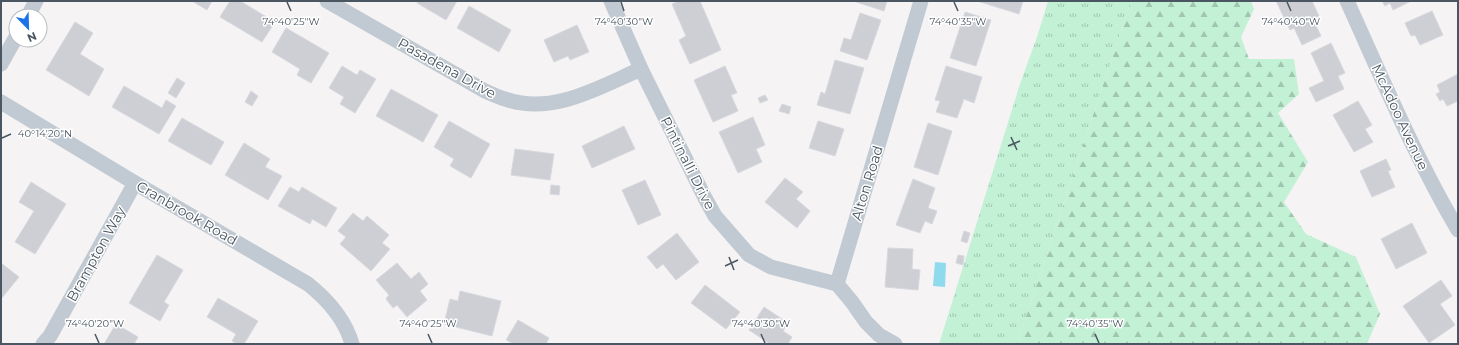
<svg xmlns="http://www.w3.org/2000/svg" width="1459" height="345" font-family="Montserrat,sans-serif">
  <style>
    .grass { fill: url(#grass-tufts) }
    .forest { fill: url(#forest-firs) }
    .water { fill: #90daee }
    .building { fill: #cdcfd5; stroke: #d7d9de }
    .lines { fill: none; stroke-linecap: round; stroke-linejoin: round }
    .street { stroke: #c1cad2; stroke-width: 15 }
    .ticks { fill: none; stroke: #4a5661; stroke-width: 1.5 }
    .labels { text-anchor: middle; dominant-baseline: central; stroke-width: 3; stroke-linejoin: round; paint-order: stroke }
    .street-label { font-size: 14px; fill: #4a5661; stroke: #fff }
    .ticks-label { font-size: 10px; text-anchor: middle; fill: #4a5661; stroke: #fff; stroke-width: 3; stroke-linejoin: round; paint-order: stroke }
  </style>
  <defs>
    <pattern id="grass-tufts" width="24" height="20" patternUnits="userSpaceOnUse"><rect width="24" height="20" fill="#c3f1d5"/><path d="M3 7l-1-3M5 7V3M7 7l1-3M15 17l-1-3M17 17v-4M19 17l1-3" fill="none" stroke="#a0c6b0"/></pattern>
    <pattern id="forest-firs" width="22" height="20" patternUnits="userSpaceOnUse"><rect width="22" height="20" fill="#c3f1d5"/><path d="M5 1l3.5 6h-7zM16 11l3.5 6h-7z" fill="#a0c6b0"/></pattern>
  </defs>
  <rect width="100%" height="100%" fill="#f5f3f3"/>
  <polygon class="grass" points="1048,1 1131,1 1017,344 939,344 1020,84 1038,34"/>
  <polygon class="forest" points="1131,1 1251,1 1254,9 1241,37 1249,59 1294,59 1299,94 1278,113 1308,162 1284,202 1306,234 1356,257 1380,314 1367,344 1017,344"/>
  <polygon class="water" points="935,262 946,263 945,287 933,286"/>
  <g class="building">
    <polygon points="192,1 212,1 207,10"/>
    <polygon points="230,1 240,1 275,22 262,42 220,17"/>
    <polygon points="418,1 457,1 446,20 417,3"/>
    <polygon points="679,1 700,1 721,50 690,64 679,40 686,36 672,4"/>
    <polygon points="853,1 887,1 884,11"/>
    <polygon points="977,1 1023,1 1019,14"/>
    <polygon points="1276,1 1312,1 1319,16 1313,19 1321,36 1302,45 1294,28 1290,30"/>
    <polygon points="1382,1 1411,1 1393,10 1390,3 1385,6"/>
    <polygon points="469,6 511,30 499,52 457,28"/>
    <polygon points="1432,11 1443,35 1420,45 1415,35 1411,36 1405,23"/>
    <polygon points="965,12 991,20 976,66 950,58"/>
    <polygon points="860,13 881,20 867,60 840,51 844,38 851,40"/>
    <polygon points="75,22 93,33 80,54 104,69 89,96 46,70"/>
    <polygon points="577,25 589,52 570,60 568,56 554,62 544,40"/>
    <polygon points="286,28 329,53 311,83 297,75 300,69 272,52"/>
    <polygon points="1331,43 1345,73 1338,76 1344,89 1316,102 1309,88 1324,81 1311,53"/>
    <polygon points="835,60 864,68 850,114 817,105 821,92 825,94"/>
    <polygon points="342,66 357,75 360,70 376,79 355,113 340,104 344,97 329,88"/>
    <polygon points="725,66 737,93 731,95 738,111 713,122 694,80"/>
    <polygon points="946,66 982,77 974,103 964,99 957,118 936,112 940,101 935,100"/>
    <polygon points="1458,74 1458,101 1447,106 1443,99 1440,101 1436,94 1440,92 1437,85"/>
    <polygon points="177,78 185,83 176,98 168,93"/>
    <polygon points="124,86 162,108 166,100 176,106 159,134 112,107"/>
    <polygon points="391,89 438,115 423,142 376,116"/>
    <polygon points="251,91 258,96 252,106 245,102"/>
    <polygon points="765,95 768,100 760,103 758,98"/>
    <polygon points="1358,101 1372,125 1365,129 1373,142 1354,152 1333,115"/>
    <polygon points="782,104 791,107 789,114 779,111"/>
    <polygon points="753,117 765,145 756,149 762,162 738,173 719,132"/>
    <polygon points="182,118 224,142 211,165 168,141"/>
    <polygon points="449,121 490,144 471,178 450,166 454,159 434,147"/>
    <polygon points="818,121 844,129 835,156 809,148"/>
    <polygon points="928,123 952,131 938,175 914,167"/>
    <polygon points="624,126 635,149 592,168 582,146"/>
    <polygon points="244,143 270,159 265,167 282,176 268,200 225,175"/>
    <polygon points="515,149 554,154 550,180 511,175"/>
    <polygon points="1386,159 1391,170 1388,171 1395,187 1372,197 1360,171"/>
    <polygon points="785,178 803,192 796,199 810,211 797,228 765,202"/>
    <polygon points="913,179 935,188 928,208 937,211 932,224 925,221 920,233 896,225"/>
    <polygon points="645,180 661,215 638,225 622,190"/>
    <polygon points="31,182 66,204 35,254 15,242 34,211 19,202"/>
    <polygon points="551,185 560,186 559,195 550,194"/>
    <polygon points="290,187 299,192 302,187 337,208 326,227 312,219 310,224 278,206"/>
    <polygon points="353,213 363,221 367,216 389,235 382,243 390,249 371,271 340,244 346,237 338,231"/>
    <polygon points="1412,223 1427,253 1396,269 1381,239"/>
    <polygon points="964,231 970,233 967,243 961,241"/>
    <polygon points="677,233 699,262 676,280 663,264 657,269 647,257"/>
    <polygon points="888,248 913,249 912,269 920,270 918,290 885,287"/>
    <polygon points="157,255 183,270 164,302 169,305 160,321 129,303"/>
    <polygon points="958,255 964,256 963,265 956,263"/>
    <polygon points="1,263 19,277 1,299"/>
    <polygon points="397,263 411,279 419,272 428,284 420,291 427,300 407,317 397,305 393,308 386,299 389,295 376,280"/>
    <polygon points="1441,280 1452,296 1440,304 1455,325 1429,343 1403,306"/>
    <polygon points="705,285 740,312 726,329 691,303"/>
    <polygon points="460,291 501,301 492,336 444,324 450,299 458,301"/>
    <polygon points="218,298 258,321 244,344 237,344 232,341 236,334 207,317"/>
    <polygon points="764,307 788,323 783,331 792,337 788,344 770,344 749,330"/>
    <polygon points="518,320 549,338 546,344 514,344 506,340"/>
    <polygon points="116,324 138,337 134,344 104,344"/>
  </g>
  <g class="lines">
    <g class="street">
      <path d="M 327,1 L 485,91 C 492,94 498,97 505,99 C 552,116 599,87 641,69"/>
      <polyline points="611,1 641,69 705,198 715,216 749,255 771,267 837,284"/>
      <path d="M 1347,1 C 1382,78 1415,157 1458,230"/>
      <polyline points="28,16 36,1"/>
      <polyline points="1,64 16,37"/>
      <path d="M 1,102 L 135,183 L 308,284 C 328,300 345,319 352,344"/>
      <polyline points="837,284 921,1"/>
      <polyline points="837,284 852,302 866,322 879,335 895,344"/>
      <polyline points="43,344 50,336 135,183"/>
    </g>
  </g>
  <path class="ticks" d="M 287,2 L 291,11M 621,2 L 624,11M 954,2 L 958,11M 1287,2 L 1291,11M 1011,137 L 1017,150M 2,138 L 11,134M 1008,146 L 1020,141M 729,257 L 734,270M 725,266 L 738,260M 95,334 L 99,343M 428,334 L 432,343M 761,334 L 765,343M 1095,334 L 1099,343"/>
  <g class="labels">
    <g class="street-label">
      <text transform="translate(447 68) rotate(29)">Pasadena Drive</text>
      <text transform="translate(1400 117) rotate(65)">McAdoo Avenue</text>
      <text transform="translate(688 163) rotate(63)">Pintinalli Drive</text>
      <text transform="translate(867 183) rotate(-73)">Alton Road</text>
      <text transform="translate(187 213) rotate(30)">Cranbrook Road</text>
      <text transform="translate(96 254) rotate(-61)">Brampton Way</text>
    </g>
  </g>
  <g class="ticks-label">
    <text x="291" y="25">74°40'25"W</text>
    <text x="624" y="25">74°40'30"W</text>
    <text x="958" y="25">74°40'35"W</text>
    <text x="1291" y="25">74°40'40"W</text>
    <text x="45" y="137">40°14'20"N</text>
    <text x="95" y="327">74°40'20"W</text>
    <text x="428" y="327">74°40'25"W</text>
    <text x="761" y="327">74°40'30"W</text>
    <text x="1095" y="327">74°40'35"W</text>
  </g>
  <rect width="1459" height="345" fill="none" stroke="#4a5661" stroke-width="4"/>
  <g transform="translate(28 28) rotate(157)"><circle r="19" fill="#ffffff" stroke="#b7bbc0"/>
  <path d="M0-3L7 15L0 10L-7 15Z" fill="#1a73e8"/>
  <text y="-6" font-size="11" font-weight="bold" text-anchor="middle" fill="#4a5661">N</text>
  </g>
</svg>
